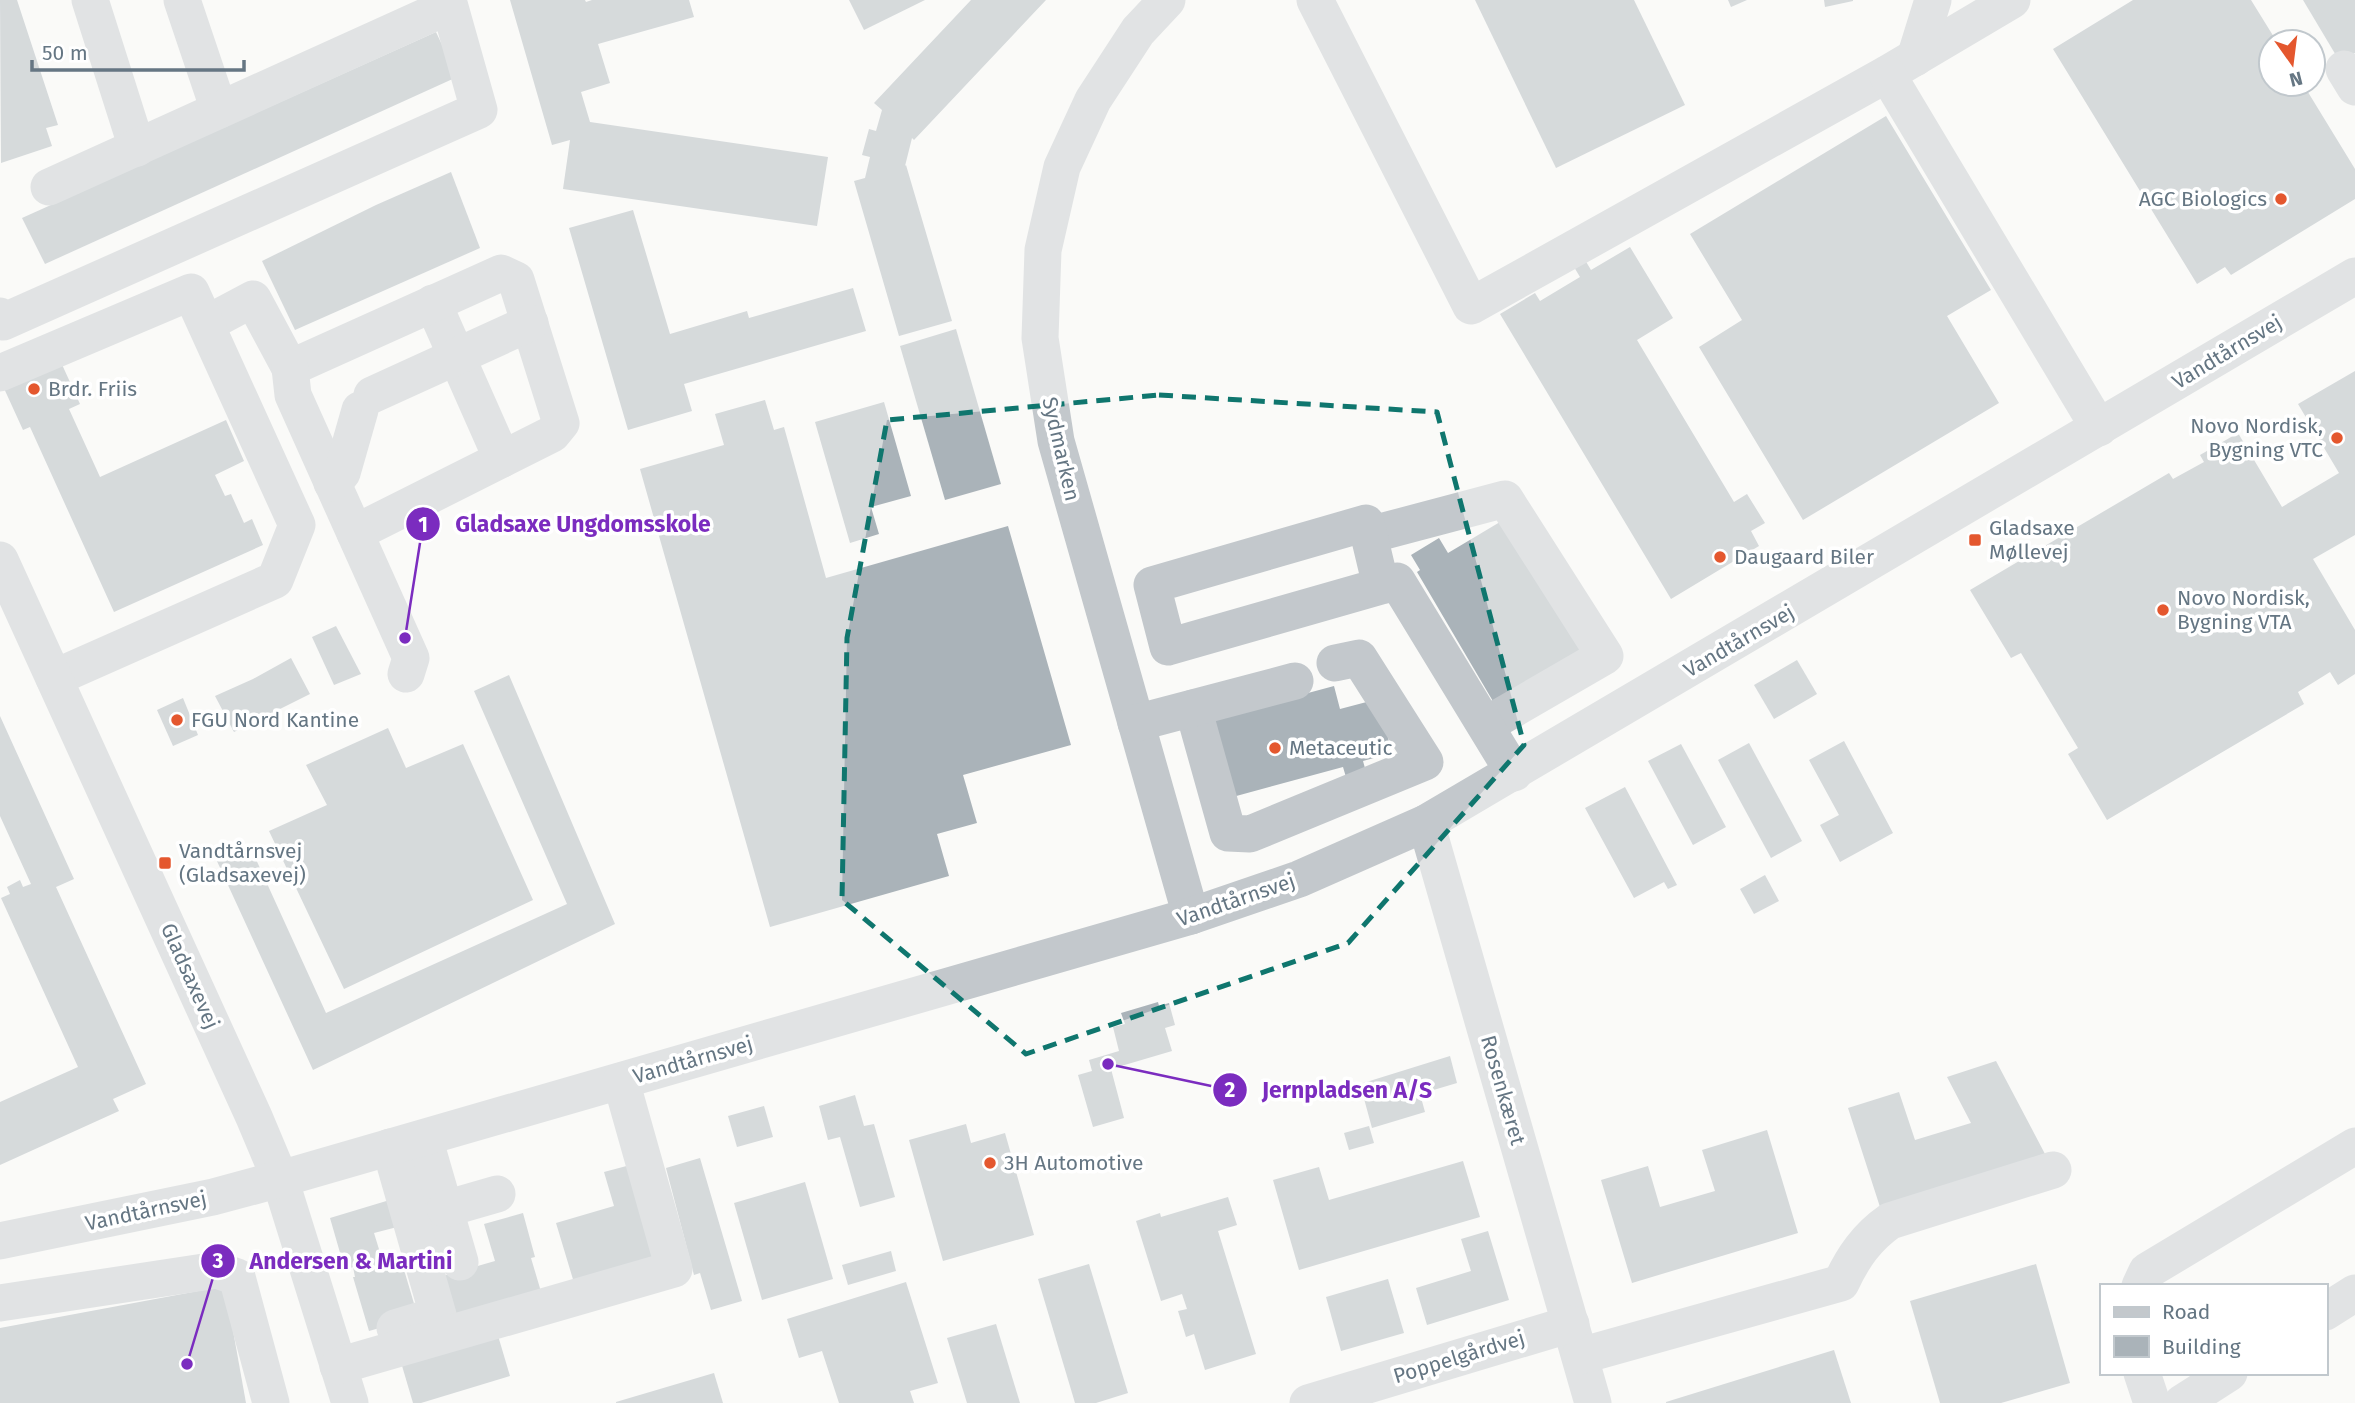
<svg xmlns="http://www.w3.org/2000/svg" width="2355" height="1403" font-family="'Fira Sans',sans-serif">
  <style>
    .building { fill: #aab3b9 }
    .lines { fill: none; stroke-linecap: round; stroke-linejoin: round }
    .minor { stroke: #c3c8cc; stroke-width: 37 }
    .marked { fill: none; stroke: #0f766e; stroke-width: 5; stroke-dasharray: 14 9; stroke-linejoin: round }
    .poi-dot { fill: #e4572e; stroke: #fff; stroke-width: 2.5 }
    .labels { text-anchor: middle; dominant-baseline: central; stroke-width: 7; stroke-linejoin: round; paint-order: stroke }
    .poi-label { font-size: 21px; fill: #657683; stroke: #fff; text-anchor: start }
    .street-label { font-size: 21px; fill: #657683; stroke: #fff }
    .leader { fill: none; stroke: #7b2cbf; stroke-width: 2.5 }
    .callout-dot { fill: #7b2cbf; stroke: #fff; stroke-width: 2.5 }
    .mark-label { font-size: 21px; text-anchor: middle; font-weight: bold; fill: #fff }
    .callout-label { font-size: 23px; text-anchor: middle; font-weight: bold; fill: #7b2cbf; stroke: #fff; stroke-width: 7; stroke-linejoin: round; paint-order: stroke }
  </style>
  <rect width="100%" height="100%" fill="#fafaf8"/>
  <g class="building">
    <polygon points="0,0 17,0 58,125 46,128 52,146 1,163"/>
    <polygon points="510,0 585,0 586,2 592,0 689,0 694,17 598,44 610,83 581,92 590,122 828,157 817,226 563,189 570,140 552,145"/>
    <polygon points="849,0 925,0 864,30"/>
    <polygon points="971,0 1046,0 914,140 912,138 905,166 906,165 952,321 899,336 854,181 865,178 870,157 862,155 869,129 876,131 882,110 874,103"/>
    <polygon points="1475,0 1634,0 1685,105 1556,168"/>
    <polygon points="1728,0 1747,0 1731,7"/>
    <polygon points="1824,0 1853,0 1853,1 1825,7"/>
    <polygon points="2133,0 2251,0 2277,42 2271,42 2271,84 2303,84 2355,169 2355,199 2231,275 2225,267 2197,284 2053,49"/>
    <polygon points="2303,0 2355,0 2355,53 2340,62"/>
    <polygon points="436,32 457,77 45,264 22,218"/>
    <polygon points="1886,116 1991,290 1947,316 1999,403 1803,520 1699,347 1742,320 1690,234"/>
    <polygon points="451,172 480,248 295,330 262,261 376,205"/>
    <polygon points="633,210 670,334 747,311 749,318 853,288 866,331 684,384 692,411 628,430 569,228"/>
    <polygon points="1630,247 1673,318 1637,340 1734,502 1747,494 1765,523 1751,531 1759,546 1671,599 1500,314 1535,293 1540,301 1580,277 1574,267 1585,260 1591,270"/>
    <polygon points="956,329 1001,484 945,500 900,346"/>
    <polygon points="59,358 80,404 69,409 100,477 226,420 244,461 215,475 225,496 231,494 244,523 252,519 263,545 114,612 30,427 23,430 2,384"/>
    <polygon points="2355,371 2355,535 2313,559 2355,630 2355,674 2338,685 2330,672 2298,692 2304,704 2107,820 2068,754 2078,748 2021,653 2011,658 1970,590 2169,473 2173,479 2204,462 2200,455 2238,433 2282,507 2339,473 2298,404"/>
    <polygon points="765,400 774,430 784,427 826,578 1008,526 1071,745 963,775 977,823 937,834 949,876 770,927 640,469 724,445 715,414"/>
    <polygon points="884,402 911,496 871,507 879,534 850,543 815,422"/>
    <polygon points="1505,519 1583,651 1494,703 1417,572 1420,570 1411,555 1439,538 1448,553"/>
    <polygon points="336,626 361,674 334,685 312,637"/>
    <polygon points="291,658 310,694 234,732 215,696 253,679"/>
    <polygon points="1797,660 1817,694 1774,719 1754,685"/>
    <polygon points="509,675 615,924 313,1070 216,859 249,844 326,1013 567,904 474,691"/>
    <polygon points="1334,686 1340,709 1378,699 1392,753 1363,761 1368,779 1348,784 1343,767 1229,798 1207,720"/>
    <polygon points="183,698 198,735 173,746 157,710"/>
    <polygon points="0,716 74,879 56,887 146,1084 113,1099 119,1111 0,1165 0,1102 78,1067 1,898 10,894 7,887 20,880 23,887 31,884 0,816"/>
    <polygon points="388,728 406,768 463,744 533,900 344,989 269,831 327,805 306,765"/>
    <polygon points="1844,741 1893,833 1840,862 1820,825 1839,815 1809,760"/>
    <polygon points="1749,743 1802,841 1771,858 1718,760"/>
    <polygon points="1681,744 1726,827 1693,845 1648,761"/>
    <polygon points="1625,787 1677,885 1668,889 1664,882 1634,898 1585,808"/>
    <polygon points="1765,875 1779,901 1754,914 1740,889"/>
    <polygon points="1158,1002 1159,1006 1169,1003 1175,1025 1165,1028 1172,1051 1111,1069 1124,1118 1093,1127 1078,1075 1092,1071 1089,1060 1119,1051 1113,1027 1125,1024 1121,1013"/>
    <polygon points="1450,1056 1457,1083 1420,1094 1425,1112 1372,1128 1360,1084"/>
    <polygon points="1996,1061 2045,1154 1880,1207 1848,1108 1899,1092 1915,1140 1971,1123 1947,1077"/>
    <polygon points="855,1095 864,1126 874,1124 895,1197 860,1207 840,1137 828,1140 819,1106"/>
    <polygon points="764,1106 773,1137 737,1147 728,1116"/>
    <polygon points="966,1124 971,1143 1005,1133 1034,1235 943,1261 909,1140"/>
    <polygon points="1369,1126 1374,1143 1349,1150 1344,1133"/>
    <polygon points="1767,1130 1798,1233 1632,1283 1601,1180 1648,1166 1660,1207 1715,1191 1702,1150"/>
    <polygon points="700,1158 742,1301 711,1310 700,1273 694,1275 666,1168"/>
    <polygon points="1463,1161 1480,1217 1299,1270 1273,1180 1319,1167 1329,1200"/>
    <polygon points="634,1164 664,1266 575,1286 556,1223 614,1206 604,1172"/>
    <polygon points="805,1182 833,1279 762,1300 734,1203"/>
    <polygon points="1228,1197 1237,1225 1218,1231 1256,1354 1205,1370 1194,1334 1186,1337 1178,1311 1187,1309 1182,1294 1161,1301 1136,1221 1160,1213 1161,1217"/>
    <polygon points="393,1199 401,1226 374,1233 382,1259 377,1260 380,1269 402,1263 418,1317 369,1331 353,1277 355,1277 353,1267 345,1270 330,1218"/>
    <polygon points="523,1213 535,1257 531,1258 542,1295 456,1320 443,1276 495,1261 484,1224"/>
    <polygon points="1488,1231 1509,1300 1427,1325 1416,1288 1471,1271 1461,1239"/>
    <polygon points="891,1251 896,1271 848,1285 842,1265"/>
    <polygon points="1089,1264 1128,1393 1096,1403 1075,1403 1038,1279"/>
    <polygon points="2036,1264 2070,1383 2001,1403 1940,1403 1910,1301"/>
    <polygon points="1388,1279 1404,1333 1341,1351 1326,1297"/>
    <polygon points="906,1282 938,1383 910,1391 914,1403 839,1403 822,1351 799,1358 787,1319"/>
    <polygon points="225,1286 246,1403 0,1403 0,1328"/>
    <polygon points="996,1324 1020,1403 967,1403 947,1338"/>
    <polygon points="496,1329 510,1376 421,1403 413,1403 400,1359"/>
    <polygon points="1834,1350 1851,1403 1666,1403 1666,1402"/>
    <polygon points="714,1373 723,1403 616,1403 616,1402"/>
  </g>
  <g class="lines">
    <g class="minor">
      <polyline points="90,0 137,148"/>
      <polyline points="182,0 219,110"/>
      <polyline points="1167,0 1138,31 1093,100 1062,167 1043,250 1040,338 1056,441 1191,916"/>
      <polyline points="1315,0 1471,306 1887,74 2012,0"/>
      <polyline points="1915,58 1933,0"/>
      <polyline points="2344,69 2355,87"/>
      <polyline points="1887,74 2099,428"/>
      <polyline points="49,187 449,6"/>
      <polyline points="433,303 502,459"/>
      <polyline points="0,316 3,322 479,110 448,0"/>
      <polyline points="206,324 253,299 290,368 501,273 516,280 561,423 552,434 355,533"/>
      <polyline points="290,368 293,395 411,658 406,674"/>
      <polyline points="0,373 191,292 297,525 275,580 54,678"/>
      <polyline points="372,395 530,323"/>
      <polyline points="332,483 342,473 360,410"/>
      <polyline points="1369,535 1505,499 1605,656 1486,725"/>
      <polyline points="0,560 254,1117 280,1179 350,1403"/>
      <polyline points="1381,586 1366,523 1152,585 1168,647 1381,586 1397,581 1514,773"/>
      <polyline points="1193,708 1228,833 1250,834 1425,762 1359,658 1335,663"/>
      <polyline points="1136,723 1295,681"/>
      <polyline points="1426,823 1593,1403"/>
      <polyline points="424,1138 460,1262"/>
      <polyline points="390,1147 438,1315 395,1328"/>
      <polyline points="445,1209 497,1194"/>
      <polyline points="0,1241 213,1197 280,1179 1191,916 1299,879 1426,823 2355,276"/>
      <polyline points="2140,1286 2147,1271 2355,1146"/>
      <polyline points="0,1303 217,1270 237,1277 271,1403"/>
      <polyline points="2325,1312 2355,1293"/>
      <path d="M 1580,1356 L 1841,1283 C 1853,1257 1867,1237 1890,1221 L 2053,1170"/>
      <polyline points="338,1366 674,1269 621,1081"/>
      <polyline points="2142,1373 2152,1403"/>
      <polyline points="1308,1403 1571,1324"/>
      <polyline points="2182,1403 2229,1373"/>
    </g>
  </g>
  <path d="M0 0H2355V1403H0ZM 1159,395 L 1437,412 L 1524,745 L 1348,943 L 1026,1054 L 842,900 L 847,638 L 887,420 Z" fill="#fafaf8" fill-opacity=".55" fill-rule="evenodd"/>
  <path class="marked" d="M 1159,395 L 1437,412 L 1524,745 L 1348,943 L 1026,1054 L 842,900 L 847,638 L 887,420 Z"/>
  <g class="poi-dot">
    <circle cx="2281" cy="199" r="7"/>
    <circle cx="34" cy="389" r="7"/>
    <circle cx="2337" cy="438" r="7"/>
    <rect x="1968" y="533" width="14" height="14" rx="3.5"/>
    <circle cx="1720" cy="557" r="7"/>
    <circle cx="2163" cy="610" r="7"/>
    <circle cx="177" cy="720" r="7"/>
    <circle cx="1275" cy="748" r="7"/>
    <rect x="158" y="856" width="14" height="14" rx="3.5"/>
    <circle cx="990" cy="1163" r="7"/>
  </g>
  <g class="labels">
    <g class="poi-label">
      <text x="2267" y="199" text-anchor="end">AGC Biologics</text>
      <text x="48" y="389">Brdr. Friis</text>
      <text x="2323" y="426" text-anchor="end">Novo Nordisk,<tspan x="2323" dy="24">Bygning VTC</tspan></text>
      <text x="1989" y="528">Gladsaxe<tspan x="1989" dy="24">Møllevej</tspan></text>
      <text x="1734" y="557">Daugaard Biler</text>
      <text x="2177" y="598">Novo Nordisk,<tspan x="2177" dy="24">Bygning VTA</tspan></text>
      <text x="191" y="720">FGU Nord Kantine</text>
      <text x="1289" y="748">Metaceutic</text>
      <text x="179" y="851">Vandtårnsvej<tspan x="179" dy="24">(Gladsaxevej)</tspan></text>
      <text x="1004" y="1163">3H Automotive</text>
    </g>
    <g class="street-label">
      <text transform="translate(2227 352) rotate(-31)">Vandtårnsvej</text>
      <text transform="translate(1061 449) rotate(77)">Sydmarken</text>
      <text transform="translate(1739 641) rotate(-30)">Vandtårnsvej</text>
      <text transform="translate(1236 900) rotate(-19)">Vandtårnsvej</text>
      <text transform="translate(190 976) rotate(66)">Gladsaxevej</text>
      <text transform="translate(693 1060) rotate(-16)">Vandtårnsvej</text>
      <text transform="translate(1503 1090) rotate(74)">Rosenkæret</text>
      <text transform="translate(146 1211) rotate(-12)">Vandtårnsvej</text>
      <text transform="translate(1459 1357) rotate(-17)">Poppelgårdvej</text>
    </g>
  </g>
  <path class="leader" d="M405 638L423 524M1108 1064L1230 1090M187 1364L218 1261"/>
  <g class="callout-dot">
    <circle cx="405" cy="638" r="7"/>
    <circle cx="1108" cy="1064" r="7"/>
    <circle cx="187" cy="1364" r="7"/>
    <circle cx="423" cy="524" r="18"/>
    <circle cx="1230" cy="1090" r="18"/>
    <circle cx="218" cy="1261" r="18"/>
  </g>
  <g class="mark-label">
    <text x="423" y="532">1</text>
    <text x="1230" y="1097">2</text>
    <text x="218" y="1268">3</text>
  </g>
  <g class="callout-label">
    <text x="583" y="532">Gladsaxe Ungdomsskole</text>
    <text x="1347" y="1098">Jernpladsen A/S</text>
    <text x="351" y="1269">Andersen &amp; Martini</text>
  </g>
  <rect x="2100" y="1284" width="228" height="91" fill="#ffffff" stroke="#c1c8cd" stroke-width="2"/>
  <rect x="2114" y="1307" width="35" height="10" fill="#c3c8cc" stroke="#c1c8cd" stroke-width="2"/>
  <text x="2162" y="1319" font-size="21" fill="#657683">Road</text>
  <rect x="2114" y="1336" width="35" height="21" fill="#aab3b9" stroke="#c1c8cd" stroke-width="2"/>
  <text x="2162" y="1354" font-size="21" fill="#657683">Building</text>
  <g transform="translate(2292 63) rotate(166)"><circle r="33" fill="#ffffff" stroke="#c1c8cd" stroke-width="2"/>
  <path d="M0-5L12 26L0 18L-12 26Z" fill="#e4572e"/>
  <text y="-10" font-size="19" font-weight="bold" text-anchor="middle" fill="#657683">N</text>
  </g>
  <path d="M32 60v10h212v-10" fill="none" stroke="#657683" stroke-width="3.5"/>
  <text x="42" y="60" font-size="21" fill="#657683" stroke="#ffffff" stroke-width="5" paint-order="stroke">50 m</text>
</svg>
